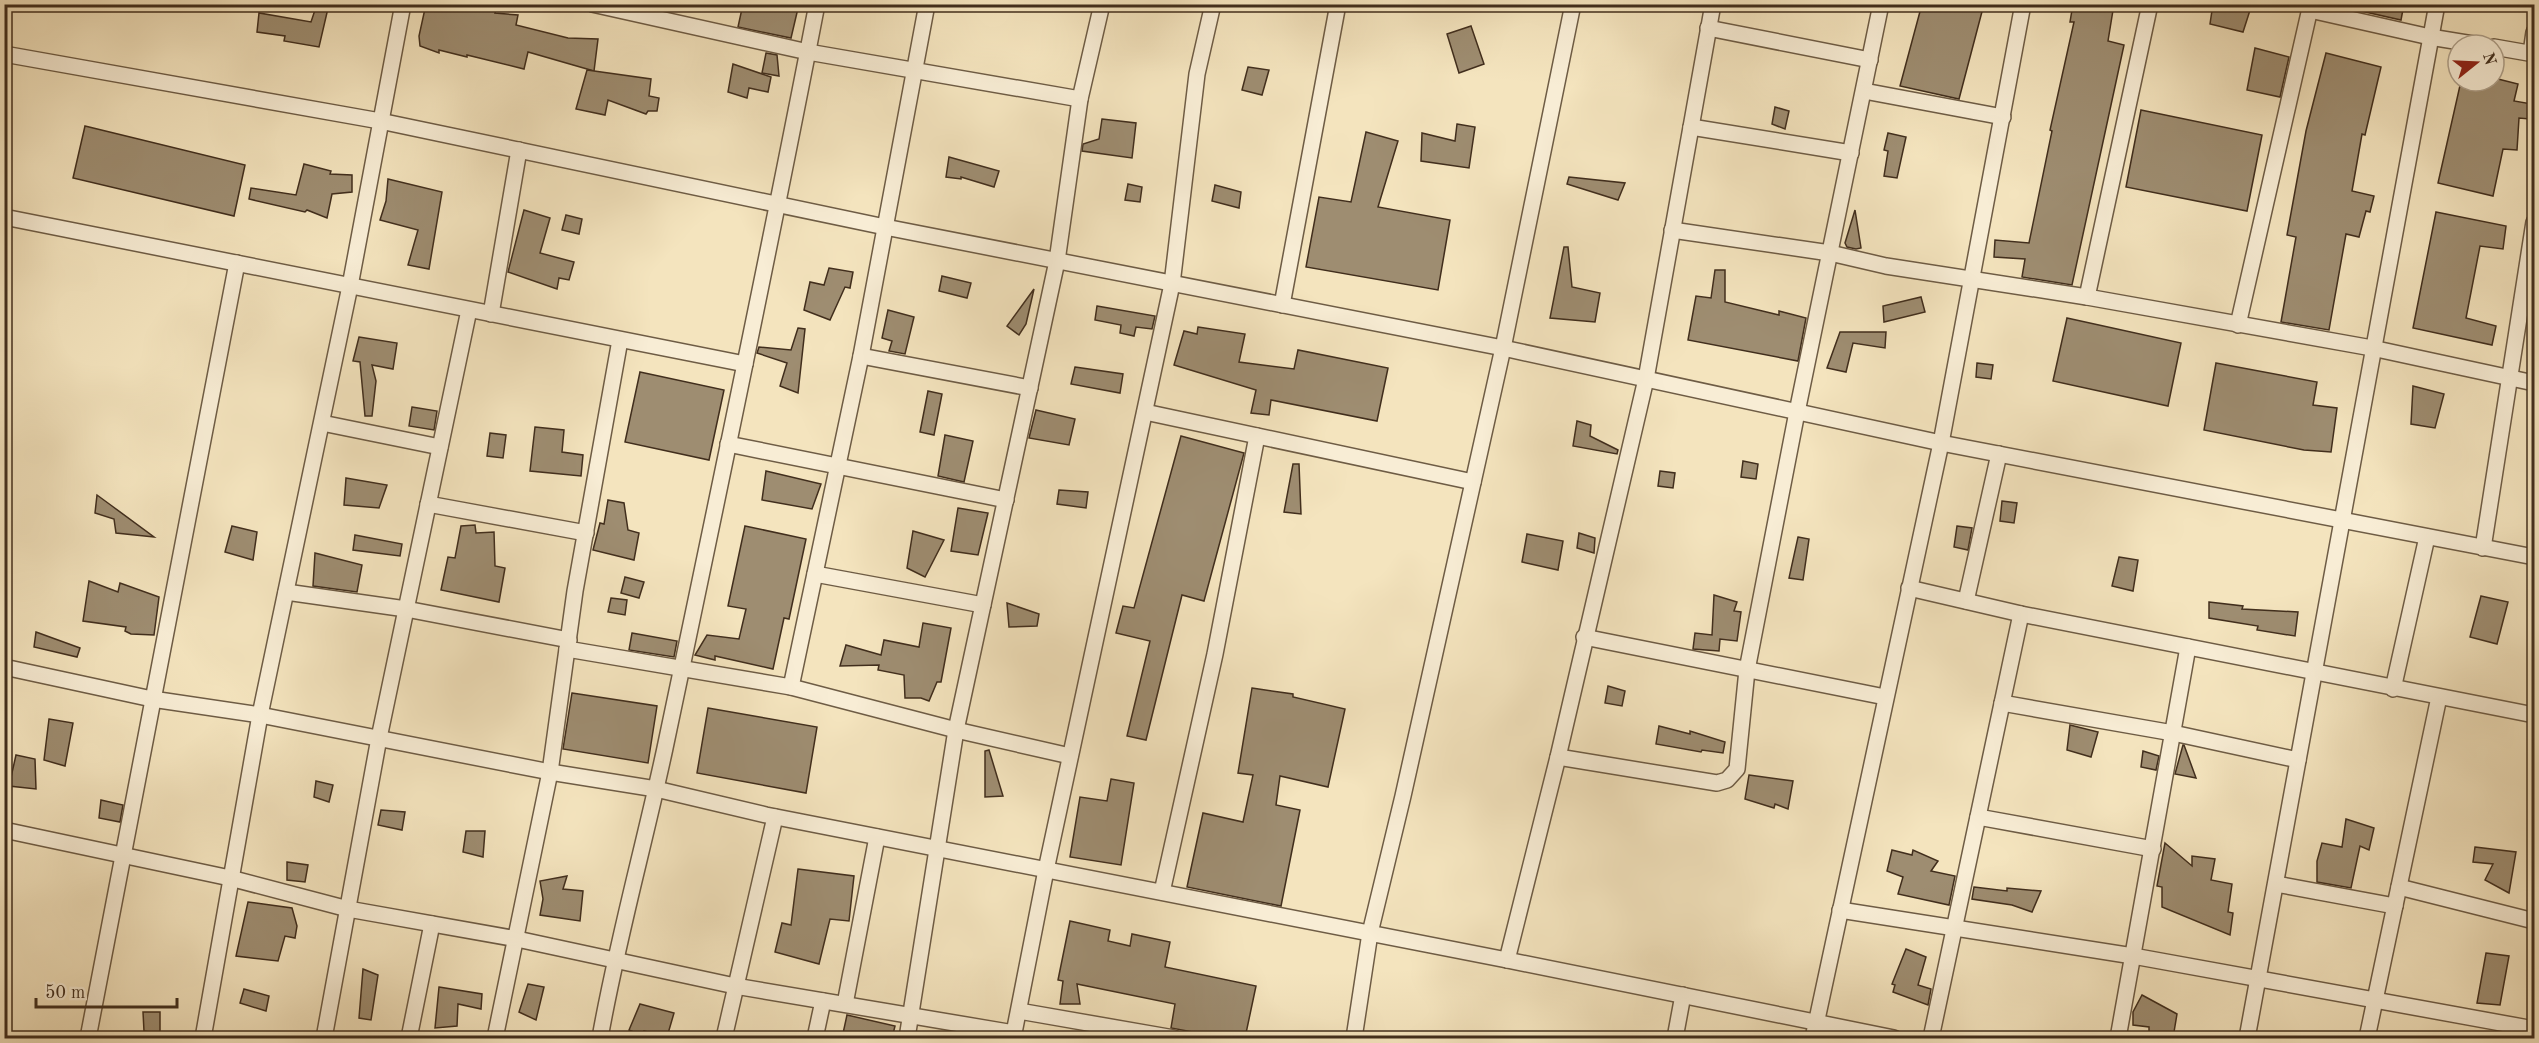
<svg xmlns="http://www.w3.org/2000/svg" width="2539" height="1043" font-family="'Old Standard TT',serif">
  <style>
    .building { fill: #9e8d71; stroke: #412e1d; stroke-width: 1.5 }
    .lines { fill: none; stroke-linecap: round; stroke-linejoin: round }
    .street-casing { stroke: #6e5c45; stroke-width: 18 }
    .street { stroke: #f8edd5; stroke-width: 15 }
  </style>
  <rect width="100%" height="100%" fill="#f4e4be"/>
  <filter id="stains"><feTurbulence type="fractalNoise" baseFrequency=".00333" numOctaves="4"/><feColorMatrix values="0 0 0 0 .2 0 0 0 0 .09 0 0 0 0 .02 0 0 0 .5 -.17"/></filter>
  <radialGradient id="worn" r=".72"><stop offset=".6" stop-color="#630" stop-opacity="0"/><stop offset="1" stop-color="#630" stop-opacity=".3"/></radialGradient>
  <g class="building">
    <polygon points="317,4 329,4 319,47 284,41 285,36 257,32 259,13 311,22"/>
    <polygon points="426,4 484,4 497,7 495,13 518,15 516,25 568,38 598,39 594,71 528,52 524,69 467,55 467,57 439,50 439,53 420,46 419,36"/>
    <polygon points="743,4 799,4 791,38 738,27"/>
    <polygon points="1922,4 1984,4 1959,99 1900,86"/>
    <polygon points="2073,4 2114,4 2108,41 2124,45 2072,285 2022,277 2025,259 1994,257 1995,240 2029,243 2052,131 2050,130 2074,22 2070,22"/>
    <polygon points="2213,4 2252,4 2243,32 2210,24"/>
    <polygon points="2330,4 2404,4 2401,20"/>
    <polygon points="1471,26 1484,64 1459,73 1447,34"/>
    <polygon points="2255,48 2289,57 2280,97 2247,90"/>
    <polygon points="766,53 777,55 779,76 762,73"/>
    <polygon points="2326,53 2381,67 2365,135 2362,134 2352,191 2374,196 2370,212 2366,211 2359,237 2346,234 2329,330 2281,322 2296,237 2287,235 2306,131"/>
    <polygon points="733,64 771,77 768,92 749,88 747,98 728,92"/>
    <polygon points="1248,67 1269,70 1262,95 1242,90"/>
    <polygon points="587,70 651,79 649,96 659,98 657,111 648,111 646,114 608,100 605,115 576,109"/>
    <polygon points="2494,78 2518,84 2514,101 2532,104 2530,119 2519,118 2517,150 2503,149 2493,196 2438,183 2461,81 2494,81"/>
    <polygon points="1775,107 1789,111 1785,129 1772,124"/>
    <polygon points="2141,110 2262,135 2247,211 2126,187"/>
    <polygon points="1102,119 1136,123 1132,158 1082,151 1083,144 1099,139"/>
    <polygon points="1457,124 1475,127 1469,168 1421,161 1422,133 1455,141"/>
    <polygon points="85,126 245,165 234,216 73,178"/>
    <polygon points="1366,132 1398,141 1378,207 1450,220 1438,290 1306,267 1319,197 1351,202"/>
    <polygon points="1888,133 1906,137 1897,178 1884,176 1888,151 1884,150"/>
    <polygon points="949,157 999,171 994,187 961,177 961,179 946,177"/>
    <polygon points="304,164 331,171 330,174 352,175 352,192 332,194 327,218 307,210 305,212 249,199 251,188 296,195"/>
    <polygon points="1569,177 1625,183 1618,200 1567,184"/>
    <polygon points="388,179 442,192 429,269 408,265 418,230 380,220 386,201"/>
    <polygon points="1128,184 1142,187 1140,202 1125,200"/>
    <polygon points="1215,185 1241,192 1239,208 1212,201"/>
    <polygon points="524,210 550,218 540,253 574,262 569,280 559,278 557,289 508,272"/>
    <polygon points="1855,210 1861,248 1856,249 1847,247 1845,243"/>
    <polygon points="2436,212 2506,226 2503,249 2480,246 2466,318 2496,326 2492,345 2413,328"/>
    <polygon points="566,215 582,219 579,234 562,230"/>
    <polygon points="1564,247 1568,247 1572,287 1600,293 1595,322 1550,318"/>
    <polygon points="829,268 853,272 850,288 845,287 830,320 804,310 810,282 824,285"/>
    <polygon points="1715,270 1725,270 1725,302 1779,315 1779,311 1806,318 1798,361 1688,340 1696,296 1711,298"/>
    <polygon points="942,276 971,283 967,298 939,291"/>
    <polygon points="1034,289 1026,324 1019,335 1007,326"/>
    <polygon points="1921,297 1925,312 1884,322 1883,306"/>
    <polygon points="1097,306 1155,316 1152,329 1136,327 1134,336 1120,333 1121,325 1095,320"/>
    <polygon points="888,310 914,317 905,354 889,351 892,341 882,338"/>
    <polygon points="2067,318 2181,343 2168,406 2053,381"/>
    <polygon points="1198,327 1245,334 1239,362 1294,369 1298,350 1388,368 1377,421 1271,400 1269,415 1251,413 1256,390 1174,365 1184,331 1197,334"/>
    <polygon points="798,328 805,329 798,393 780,386 787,363 757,353 759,347 791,350"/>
    <polygon points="1840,332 1886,332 1885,348 1853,343 1846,372 1827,368"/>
    <polygon points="359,337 397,343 393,369 372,365 376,381 372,416 365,416 360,362 353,361"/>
    <polygon points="1977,363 1993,365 1991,379 1976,377"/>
    <polygon points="2216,363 2317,382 2313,405 2337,408 2331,452 2304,450 2204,430"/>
    <polygon points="1075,367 1123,374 1120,393 1071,384"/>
    <polygon points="640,372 724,390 709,460 625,442"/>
    <polygon points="2413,386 2444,394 2435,428 2411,424"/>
    <polygon points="928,391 942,394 934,435 920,432"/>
    <polygon points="412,407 437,411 434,430 409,426"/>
    <polygon points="1036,410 1075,419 1069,445 1029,438"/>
    <polygon points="1577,421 1591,425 1590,436 1618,450 1617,454 1573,446"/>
    <polygon points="535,427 564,430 562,452 583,455 581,476 530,471"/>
    <polygon points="490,433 506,435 503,458 487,456"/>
    <polygon points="945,435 973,441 964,482 938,476"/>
    <polygon points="1181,436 1244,453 1204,601 1182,595 1146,740 1127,736 1150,641 1116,633 1123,606 1134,608"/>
    <polygon points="1743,461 1758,464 1756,479 1741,477"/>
    <polygon points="1293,464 1299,464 1301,514 1284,512"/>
    <polygon points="766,471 821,484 812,509 762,500"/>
    <polygon points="1660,471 1675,473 1673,488 1658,486"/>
    <polygon points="346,478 387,485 379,508 344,505"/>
    <polygon points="1059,490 1088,492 1086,508 1057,504"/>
    <polygon points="97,495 112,506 154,537 116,533 114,519 95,513"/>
    <polygon points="608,500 624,503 628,530 639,533 634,560 593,550 600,523 604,524"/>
    <polygon points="2002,501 2017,503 2014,523 2000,521"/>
    <polygon points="958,508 988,513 978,555 951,551"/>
    <polygon points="475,525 476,533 494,532 495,566 505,568 499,602 441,590 448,557 455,558 461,526"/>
    <polygon points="232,526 257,532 253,560 225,552"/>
    <polygon points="745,526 806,539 789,619 784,618 773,669 715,656 715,660 695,655 707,635 739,639 746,609 728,606"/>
    <polygon points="1957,526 1972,528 1968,550 1954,547"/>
    <polygon points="913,531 944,540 925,577 907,568"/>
    <polygon points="1579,533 1595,538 1594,553 1577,548"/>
    <polygon points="1527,534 1563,541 1558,570 1522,562"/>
    <polygon points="355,535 402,544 400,556 353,550"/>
    <polygon points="1798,537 1809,539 1803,580 1789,578"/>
    <polygon points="315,553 362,565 357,592 313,586"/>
    <polygon points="2119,557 2138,560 2133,591 2112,586"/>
    <polygon points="625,577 644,582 639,598 621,593"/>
    <polygon points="89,581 118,592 120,583 159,597 154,635 131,634 125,631 126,627 83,621"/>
    <polygon points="1714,595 1737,602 1734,611 1741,612 1737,641 1720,639 1719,651 1693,649 1695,633 1712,635"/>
    <polygon points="2481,596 2508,602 2497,644 2470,637"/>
    <polygon points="611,598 627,600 625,615 608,612"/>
    <polygon points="2209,602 2243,606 2242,609 2298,612 2295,636 2257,630 2258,626 2209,618"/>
    <polygon points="1007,603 1039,614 1037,626 1009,627"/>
    <polygon points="923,623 951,628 941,682 937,682 929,701 921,698 905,698 904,675 878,670 879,665 840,666 846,645 881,655 884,640 919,647"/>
    <polygon points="36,632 80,648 77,657 34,647"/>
    <polygon points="632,633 677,641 674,657 629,650"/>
    <polygon points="1608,686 1625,691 1622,706 1605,703"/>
    <polygon points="1252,688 1293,694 1293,697 1345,709 1328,787 1280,776 1276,805 1300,810 1281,906 1187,887 1203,813 1243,822 1253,775 1238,773"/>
    <polygon points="572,693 657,706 648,763 563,749"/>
    <polygon points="708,708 817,727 806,793 697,773"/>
    <polygon points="49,719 73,723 65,766 44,760"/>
    <polygon points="2070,725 2098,732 2091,757 2067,750"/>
    <polygon points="1659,726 1690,734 1690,731 1725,742 1723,753 1702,750 1701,752 1656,744"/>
    <polygon points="2183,745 2184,745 2196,778 2175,774"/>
    <polygon points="989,750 1003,796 985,797 985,751"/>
    <polygon points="2143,751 2159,756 2156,770 2141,767"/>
    <polygon points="16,755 35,759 36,789 9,786"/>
    <polygon points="1749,775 1793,781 1788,809 1775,804 1774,808 1745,799"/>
    <polygon points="1111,779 1134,783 1121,865 1070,857 1080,797 1107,801"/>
    <polygon points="316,781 333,785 329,802 314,797"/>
    <polygon points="101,800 123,805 120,822 99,818"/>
    <polygon points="381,810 405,812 402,830 378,825"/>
    <polygon points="2346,819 2374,828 2369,850 2360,846 2351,888 2317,882 2317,861 2322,843 2342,847"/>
    <polygon points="466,831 485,831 483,857 463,852"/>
    <polygon points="2165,843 2192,866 2192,856 2215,859 2211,880 2232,884 2228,912 2233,913 2230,935 2162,907 2162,887 2157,886"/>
    <polygon points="2475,847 2516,852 2509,893 2485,880 2493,864 2473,862"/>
    <polygon points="1892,850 1912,855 1913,850 1938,861 1931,871 1955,876 1949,905 1898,894 1903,877 1887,871"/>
    <polygon points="287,862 308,865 305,882 287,880"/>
    <polygon points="798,869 854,876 849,921 830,919 819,964 775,952 782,923 791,925"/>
    <polygon points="567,876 563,889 583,891 580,921 540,915 543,899 540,881"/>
    <polygon points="1974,887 2007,891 2007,888 2041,891 2032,912 2012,905 1972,899"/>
    <polygon points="248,902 292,908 297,926 295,938 285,936 278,961 236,956"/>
    <polygon points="1070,921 1110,930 1108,941 1130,946 1132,934 1170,942 1165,967 1256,986 1245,1038 1225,1038 1171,1028 1175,1004 1077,984 1080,1004 1060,1004 1063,981 1058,980"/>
    <polygon points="1906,949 1926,957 1918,985 1931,989 1928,1005 1893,992 1895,985 1892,984"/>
    <polygon points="2486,953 2509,956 2500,1005 2477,1003"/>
    <polygon points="363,969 378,975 371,1020 359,1018"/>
    <polygon points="528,984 544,987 536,1020 519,1012"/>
    <polygon points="439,987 482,994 481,1009 458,1004 457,1026 435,1028"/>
    <polygon points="244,989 269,996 266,1011 240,1003"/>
    <polygon points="2142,995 2177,1014 2173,1038 2149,1035 2149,1027 2133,1025 2133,1012"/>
    <polygon points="640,1004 674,1013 667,1037 644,1031 643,1036 629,1030"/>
    <polygon points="143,1012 160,1012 160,1034 144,1031"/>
    <polygon points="847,1015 895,1026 892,1038 842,1038"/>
  </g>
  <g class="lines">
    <defs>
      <g id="street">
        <polyline points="592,4 808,52 1080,99"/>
        <polyline points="2310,10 2430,37 2479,45"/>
        <polyline points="1708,28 1870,60"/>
        <polyline points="2494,47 2534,54"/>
        <polyline points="2531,53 2534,32"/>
        <polyline points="4,54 380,121 885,227 1503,348 1941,443 2534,557"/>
        <polyline points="1864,91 2003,117"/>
        <polyline points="1691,127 1851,153"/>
        <polyline points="4,217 745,364"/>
        <polyline points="1672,230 1830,253 1886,266 2087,297 2372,348 2534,383"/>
        <polyline points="2087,297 2150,4"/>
        <polyline points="1282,305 1338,4"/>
        <polyline points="491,314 519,150"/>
        <polyline points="2238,325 2311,4"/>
        <polyline points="861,356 1030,388"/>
        <polyline points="1145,412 1473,482"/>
        <polyline points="322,423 440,447"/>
        <polyline points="728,444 1006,500"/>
        <polyline points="428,504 586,533"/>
        <polyline points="2483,548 2534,222"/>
        <polyline points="815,574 983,605"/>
        <polyline points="1909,588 2021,614 2534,715"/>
        <polyline points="286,592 406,609 569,640"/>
        <polyline points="1966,601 1999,454"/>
        <polyline points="1584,637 1885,697"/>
        <polyline points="567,649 791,687 956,730 1070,756"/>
        <polyline points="4,667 152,699 260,715 550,772 656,789 766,815 1507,960 1894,1038"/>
        <polyline points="791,687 861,356 927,4"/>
        <polyline points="2393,689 2427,537"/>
        <polyline points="2002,703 2173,733 2298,760"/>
        <polyline points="1558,757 1717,783 1727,780 1737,769 1747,670 1797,412 1881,4"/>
        <polyline points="1978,817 2153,849"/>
        <polyline points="4,830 230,878 348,909 517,939 735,986 1014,1033"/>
        <polyline points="2276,884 2395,906"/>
        <polyline points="2399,887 2534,921"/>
        <polyline points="1162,892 1215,654 1257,436"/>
        <polyline points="1840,910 2133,956 2534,1029"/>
        <polyline points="1507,960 1558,757 1646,379 1713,4"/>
        <polyline points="845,1004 877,837"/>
        <polyline points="1019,1011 1174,1038"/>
        <path d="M 88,1038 C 137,780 189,522 237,263"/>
        <polyline points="203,1038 260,715 350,286 403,4"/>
        <polyline points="324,1038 379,738 469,310"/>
        <polyline points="409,1038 432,924"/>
        <polyline points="495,1038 550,772 575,591 620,340"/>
        <path d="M 600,1038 C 617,941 644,846 665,748 C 717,501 769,253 817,4"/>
        <polyline points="724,1038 775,817"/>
        <polyline points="815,1038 823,1001"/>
        <polyline points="907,1038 956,730 1057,261 1080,99 1102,4"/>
        <polyline points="1013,1038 1046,870 1172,284 1197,74 1213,4"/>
        <polyline points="1354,1038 1370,933 1403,796 1503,348 1573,4"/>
        <polyline points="1675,1038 1683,995"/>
        <polyline points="1813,1038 1941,443 2023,4"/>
        <polyline points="1931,1038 2021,614"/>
        <polyline points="2118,1038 2188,647"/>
        <polyline points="2247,1038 2437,4"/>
        <polyline points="2367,1038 2439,697"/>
      </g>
    </defs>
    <use href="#street" class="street-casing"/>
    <use href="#street" class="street"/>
  </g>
  <rect width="2539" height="1043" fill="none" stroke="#f4e4be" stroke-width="24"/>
  <rect x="6" y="6" width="2527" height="1031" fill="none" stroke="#412e1d" stroke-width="3"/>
  <rect x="12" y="12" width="2515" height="1019" fill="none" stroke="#412e1d" stroke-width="1.5"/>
  <g transform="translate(2476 63) rotate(72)"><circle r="28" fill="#f8edd5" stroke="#afa18b" stroke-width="1.5"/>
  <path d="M0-4.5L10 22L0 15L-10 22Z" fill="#8f2418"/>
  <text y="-9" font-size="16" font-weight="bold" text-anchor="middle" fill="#412e1d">N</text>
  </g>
  <path d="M36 998v9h141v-9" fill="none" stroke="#412e1d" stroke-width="3"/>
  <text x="45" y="998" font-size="18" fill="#412e1d" stroke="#f8edd5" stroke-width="4.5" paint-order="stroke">50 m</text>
  <rect width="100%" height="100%" filter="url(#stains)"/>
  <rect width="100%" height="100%" fill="url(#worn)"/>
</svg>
